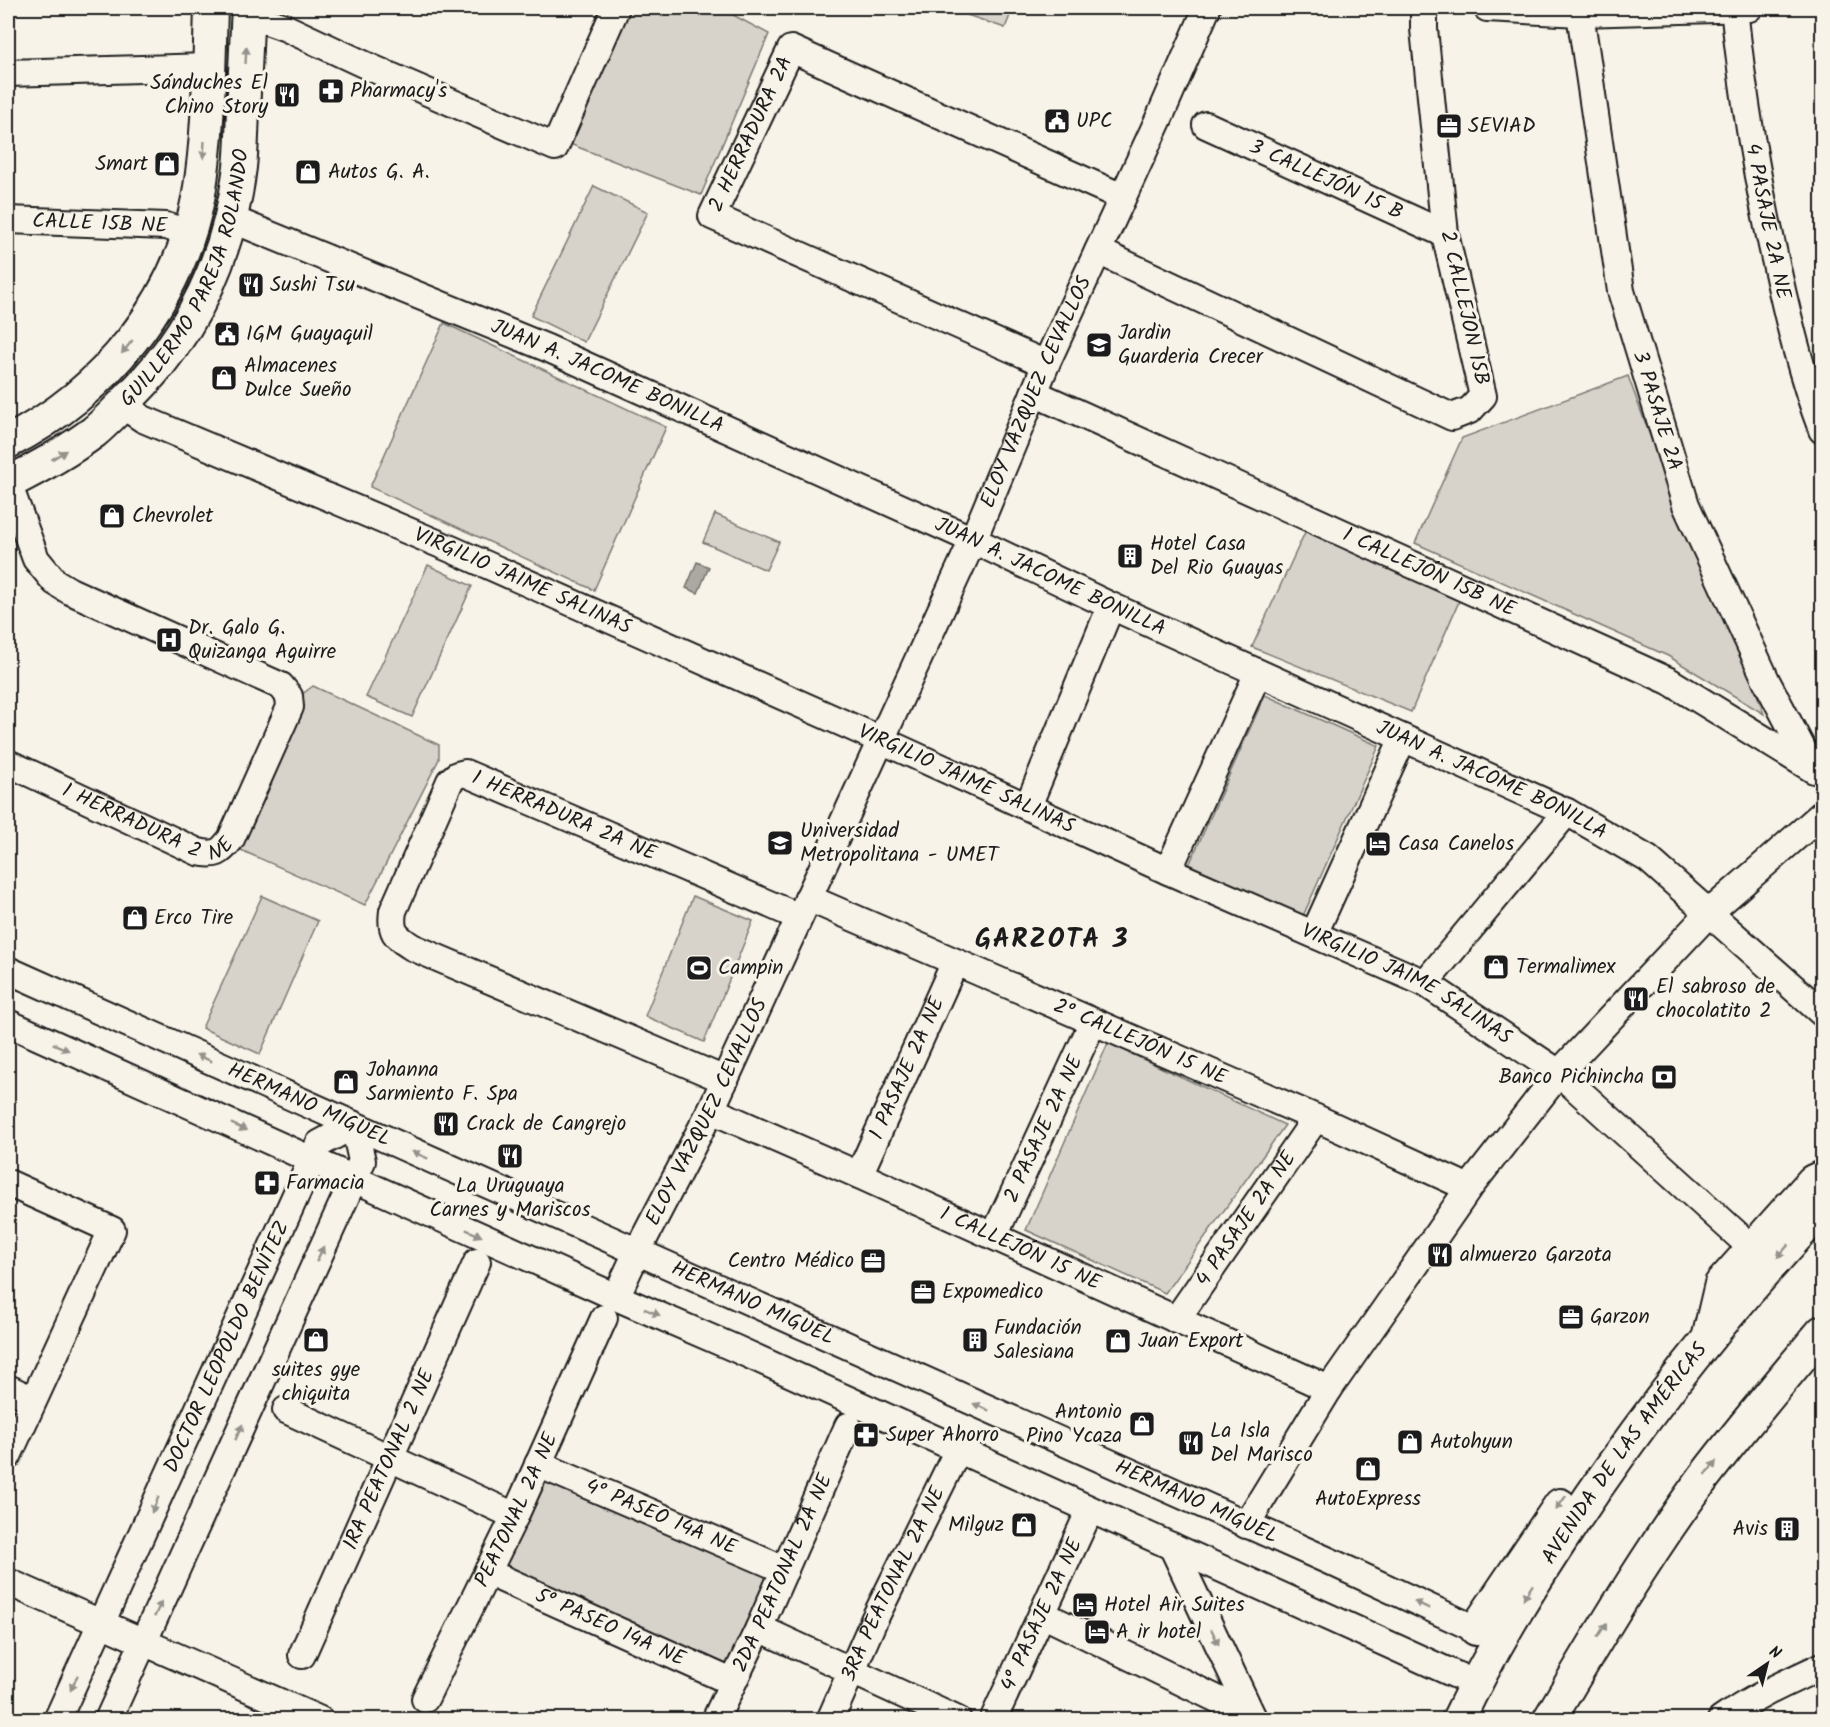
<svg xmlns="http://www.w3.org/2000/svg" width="1830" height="1727" font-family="Kalam,sans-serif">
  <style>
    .green { fill: #d7d3cb; stroke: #7a7874; stroke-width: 1.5 }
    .water { fill: #aca9a2; stroke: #72716c; stroke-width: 1.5 }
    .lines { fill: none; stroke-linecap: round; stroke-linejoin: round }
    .minor-casing { stroke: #1c1c1c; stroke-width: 30 }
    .major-casing { stroke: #1c1c1c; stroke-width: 36 }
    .minor { stroke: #f7f3e8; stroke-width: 26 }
    .major { stroke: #f7f3e8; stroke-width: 32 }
    .oneway { fill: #94928c }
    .labels { text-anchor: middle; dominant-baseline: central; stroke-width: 6; stroke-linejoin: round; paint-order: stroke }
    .poi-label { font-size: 21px; fill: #1c1c1c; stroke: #f7f3e8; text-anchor: start }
    .street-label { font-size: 21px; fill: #1c1c1c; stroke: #f7f3e8 }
    .district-label { font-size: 27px; font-weight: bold; letter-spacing: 1.5px; fill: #1c1c1c; stroke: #f7f3e8 }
  </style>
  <rect width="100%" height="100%" fill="#f7f3e8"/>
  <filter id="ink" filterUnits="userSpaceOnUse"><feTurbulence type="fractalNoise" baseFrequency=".0167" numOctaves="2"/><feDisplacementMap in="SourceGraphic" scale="12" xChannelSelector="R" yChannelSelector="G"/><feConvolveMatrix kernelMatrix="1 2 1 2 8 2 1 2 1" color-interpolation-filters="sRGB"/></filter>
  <g filter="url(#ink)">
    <g class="green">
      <polygon points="627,8 720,8 769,34 701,195 570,144"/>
      <polygon points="947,8 1013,8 1005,28"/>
      <polygon points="594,186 648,212 584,342 531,316"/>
      <polygon points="444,323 666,427 594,590 370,487"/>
      <polygon points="1628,376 1678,512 1751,678 1764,714 1668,656 1415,543 1462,438"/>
      <polygon points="715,514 779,542 766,570 703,542"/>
      <polygon points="1307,528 1460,599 1411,712 1252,647"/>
      <polygon points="428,565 472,586 412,717 366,697"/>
      <polygon points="313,686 439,745 439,759 365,905 234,847 301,695"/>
      <polygon points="1265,695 1379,746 1303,916 1189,865"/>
      <polygon points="262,896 318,921 260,1054 202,1028"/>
      <polygon points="693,896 753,921 704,1042 645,1016"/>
      <polygon points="1108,1043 1285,1125 1165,1293 1026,1230"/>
      <polygon points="540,1464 777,1567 728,1670 500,1568"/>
    </g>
    <polygon class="water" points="697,562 709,567 698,593 686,588"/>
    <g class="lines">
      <defs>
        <g id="minor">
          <polyline points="1487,8 1580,13 1749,8"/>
          <path id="s1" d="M 1734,8 C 1743,95 1757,182 1777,268 C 1789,323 1802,377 1822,430"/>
          <path id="s2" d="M 1580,13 L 1621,291 L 1686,505 L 1767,682 L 1813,769"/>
          <polyline points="247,14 284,27 374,69 555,147 616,8"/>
          <polyline points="8,73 208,67"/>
          <path id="s3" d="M 1206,125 L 1445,234"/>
          <path id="s4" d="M 231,219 L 547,348 L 973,540 L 1111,606 L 1567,812 L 1648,859 L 1822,1013"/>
          <path id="s5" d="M 8,220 L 166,226 L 189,233"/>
          <polyline points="1098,251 1452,417 1470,410 1483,396 1445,234 1424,29 1424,8"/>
          <path id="s6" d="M 1046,364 L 712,216 L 791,49 L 1122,197"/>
          <path id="s7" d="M 1034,393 L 1669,681 L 1814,770"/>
          <path id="s8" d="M 122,405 L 143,419 L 451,549 L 881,740 L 1168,871 L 1425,983 L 1559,1073 L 1752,1248"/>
          <path id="s9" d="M 8,763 L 198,852 C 216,856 220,853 231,839 L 290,707 L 289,696 L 281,686 L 70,591 L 55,582 L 36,559 L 8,483"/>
          <polyline points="1028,806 1111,606"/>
          <polyline points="1168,871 1258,673"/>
          <path id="s10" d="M 808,898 L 1316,1118 L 1469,1188"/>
          <polyline points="1314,934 1403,738"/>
          <path id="s11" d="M 8,970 L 1329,1561 L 1493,1637"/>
          <polyline points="1425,983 1567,812"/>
          <polyline points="8,1023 616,1297 734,1348 1476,1684"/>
          <path id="s12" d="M 725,1080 L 412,947 C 395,936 390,932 393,911 L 450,781 L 457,775 L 465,773 L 799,917"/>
          <path id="s13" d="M 711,1110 L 859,1175 L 1329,1389"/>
          <path id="s14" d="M 859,1175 L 955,962"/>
          <polyline points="8,1183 112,1230 8,1456"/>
          <path id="s15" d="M 994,1236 L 1093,1022"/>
          <path id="s16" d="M 616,1297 L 637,1252 L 711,1110 L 973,540 L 1046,364 L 1161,114 L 1207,8"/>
          <path id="s17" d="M 1176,1320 L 1316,1118"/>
          <polyline points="8,1388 33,1400"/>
          <polyline points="286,1410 515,1516"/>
          <path id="s18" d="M 538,1464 L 785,1570"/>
          <polyline points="1246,1525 1329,1389 1399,1289 1469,1188 1559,1073 1710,912 1822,814"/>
          <polyline points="1172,1546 1254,1720"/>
          <path id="s19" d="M 487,1572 L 732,1682"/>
          <polyline points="8,1582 320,1720"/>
          <polyline points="1042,1614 1252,1716"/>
          <polyline points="759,1628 958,1720"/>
          <path id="s20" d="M 302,1655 L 477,1262"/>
          <path id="s21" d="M 425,1699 L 515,1516 L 604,1318"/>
          <path id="s22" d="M 57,1720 L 319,1144 L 354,1125 L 362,1161 L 108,1720"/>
          <path id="s23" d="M 715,1720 L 759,1628 L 848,1426"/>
          <path id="s24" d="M 830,1720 L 874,1620 L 958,1450"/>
          <path id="s25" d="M 993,1720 L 1090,1510"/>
          <path d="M 1721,1720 C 1753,1697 1788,1682 1822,1666"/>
        </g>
        <g id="major">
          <path d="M 8,442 C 104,393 179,302 199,194 C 209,133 209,69 211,8"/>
          <path id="s26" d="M 8,483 C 38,468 67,452 94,432 C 106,422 116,411 127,400 C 192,336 229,257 240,167 C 242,149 242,130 243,112 C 245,77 246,42 248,8"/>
          <polyline points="1709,1335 1721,1284 1813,1181 1822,1177"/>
          <polyline points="1476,1629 1560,1505"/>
          <path id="s27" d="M 1458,1720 C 1490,1652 1527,1592 1568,1530 C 1643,1416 1729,1308 1822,1209"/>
          <path d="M 1549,1720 C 1598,1637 1647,1554 1704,1477 C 1742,1427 1782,1380 1822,1332"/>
        </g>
      </defs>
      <use href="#minor" class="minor-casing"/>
      <use href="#major" class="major-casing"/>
      <use href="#minor" class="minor"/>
      <use href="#major" class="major"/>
    </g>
    <defs><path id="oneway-solid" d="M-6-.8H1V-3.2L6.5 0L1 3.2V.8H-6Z" transform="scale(1.5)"/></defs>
    <g class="oneway">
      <use href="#oneway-solid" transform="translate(246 55) rotate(-87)"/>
      <use href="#oneway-solid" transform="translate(204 150) rotate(93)"/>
      <use href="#oneway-solid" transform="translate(127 347) rotate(129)"/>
      <use href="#oneway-solid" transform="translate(59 455) rotate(-32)"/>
      <use href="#oneway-solid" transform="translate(61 1047) rotate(24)"/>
      <use href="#oneway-solid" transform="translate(204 1058) rotate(-156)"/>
      <use href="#oneway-solid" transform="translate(239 1127) rotate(24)"/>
      <use href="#oneway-solid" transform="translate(420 1155) rotate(-156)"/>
      <use href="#oneway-solid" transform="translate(474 1233) rotate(24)"/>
      <use href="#oneway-solid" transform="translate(1783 1251) rotate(131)"/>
      <use href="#oneway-solid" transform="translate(320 1254) rotate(-65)"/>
      <use href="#oneway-solid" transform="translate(652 1312) rotate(23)"/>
      <use href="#oneway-solid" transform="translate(981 1407) rotate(-156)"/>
      <use href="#oneway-solid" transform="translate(239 1432) rotate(-65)"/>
      <use href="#oneway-solid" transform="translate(1711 1468) rotate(-52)"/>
      <use href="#oneway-solid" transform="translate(1561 1503) rotate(125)"/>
      <use href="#oneway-solid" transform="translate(155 1505) rotate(114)"/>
      <use href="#oneway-solid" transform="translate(1528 1592) rotate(123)"/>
      <use href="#oneway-solid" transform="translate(1422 1605) rotate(-155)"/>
      <use href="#oneway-solid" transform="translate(158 1609) rotate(-65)"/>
      <use href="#oneway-solid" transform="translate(1602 1630) rotate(-58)"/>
      <use href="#oneway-solid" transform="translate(1215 1637) rotate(65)"/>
      <use href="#oneway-solid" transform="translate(74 1683) rotate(115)"/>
    </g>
  </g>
  <defs>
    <symbol id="pharmacy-square" viewBox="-11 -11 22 22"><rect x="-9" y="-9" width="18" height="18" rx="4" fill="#1c1c1c" stroke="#f7f3e8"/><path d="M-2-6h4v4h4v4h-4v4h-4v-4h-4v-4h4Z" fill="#fff"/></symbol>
    <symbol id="restaurant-square" viewBox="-11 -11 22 22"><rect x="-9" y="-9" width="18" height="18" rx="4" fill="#1c1c1c" stroke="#f7f3e8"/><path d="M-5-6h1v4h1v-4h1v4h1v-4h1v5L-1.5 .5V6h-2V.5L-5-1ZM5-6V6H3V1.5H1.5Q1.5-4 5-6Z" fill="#fff"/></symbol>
    <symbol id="civic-square" viewBox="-11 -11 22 22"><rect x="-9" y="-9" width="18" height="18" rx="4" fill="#1c1c1c" stroke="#f7f3e8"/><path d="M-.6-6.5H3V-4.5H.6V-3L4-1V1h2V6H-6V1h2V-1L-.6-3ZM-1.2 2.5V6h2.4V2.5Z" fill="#fff"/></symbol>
    <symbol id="office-square" viewBox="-11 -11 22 22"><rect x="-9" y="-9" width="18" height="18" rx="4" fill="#1c1c1c" stroke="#f7f3e8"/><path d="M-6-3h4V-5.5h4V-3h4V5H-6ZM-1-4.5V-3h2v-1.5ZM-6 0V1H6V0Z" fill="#fff"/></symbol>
    <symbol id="shop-square" viewBox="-11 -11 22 22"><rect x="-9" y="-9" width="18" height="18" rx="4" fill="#1c1c1c" stroke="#f7f3e8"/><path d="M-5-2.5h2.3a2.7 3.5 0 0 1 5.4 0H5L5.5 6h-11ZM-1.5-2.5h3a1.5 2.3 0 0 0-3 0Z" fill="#fff"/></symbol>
    <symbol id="school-square" viewBox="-11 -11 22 22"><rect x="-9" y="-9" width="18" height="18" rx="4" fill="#1c1c1c" stroke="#f7f3e8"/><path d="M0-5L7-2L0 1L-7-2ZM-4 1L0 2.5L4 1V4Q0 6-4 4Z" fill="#fff"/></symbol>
    <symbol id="building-square" viewBox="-11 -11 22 22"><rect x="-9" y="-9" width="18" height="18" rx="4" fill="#1c1c1c" stroke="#f7f3e8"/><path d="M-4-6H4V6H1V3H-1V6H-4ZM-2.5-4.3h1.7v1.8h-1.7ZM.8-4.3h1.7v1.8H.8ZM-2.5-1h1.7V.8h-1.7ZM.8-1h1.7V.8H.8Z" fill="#fff"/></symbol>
    <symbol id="hospital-square" viewBox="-11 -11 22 22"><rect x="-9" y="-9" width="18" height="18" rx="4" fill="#1c1c1c" stroke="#f7f3e8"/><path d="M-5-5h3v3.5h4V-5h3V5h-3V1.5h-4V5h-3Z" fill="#fff"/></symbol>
    <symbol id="university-square" viewBox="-11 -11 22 22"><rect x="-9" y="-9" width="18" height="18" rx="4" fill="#1c1c1c" stroke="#f7f3e8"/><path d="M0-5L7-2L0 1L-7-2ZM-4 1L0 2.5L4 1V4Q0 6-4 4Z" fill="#fff"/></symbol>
    <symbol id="hotel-square" viewBox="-11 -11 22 22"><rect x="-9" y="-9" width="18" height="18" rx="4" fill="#1c1c1c" stroke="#f7f3e8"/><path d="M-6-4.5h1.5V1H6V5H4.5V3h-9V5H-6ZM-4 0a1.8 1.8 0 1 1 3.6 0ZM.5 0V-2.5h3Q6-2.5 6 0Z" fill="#fff"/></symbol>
    <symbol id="stadium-square" viewBox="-11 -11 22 22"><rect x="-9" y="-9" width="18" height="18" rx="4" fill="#1c1c1c" stroke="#f7f3e8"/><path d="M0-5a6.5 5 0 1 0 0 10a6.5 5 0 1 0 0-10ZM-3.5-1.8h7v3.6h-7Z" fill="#fff"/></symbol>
    <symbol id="bank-square" viewBox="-11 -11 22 22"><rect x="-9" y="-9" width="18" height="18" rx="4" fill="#1c1c1c" stroke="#f7f3e8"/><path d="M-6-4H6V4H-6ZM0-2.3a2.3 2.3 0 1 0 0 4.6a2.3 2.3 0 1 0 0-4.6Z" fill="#fff"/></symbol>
  </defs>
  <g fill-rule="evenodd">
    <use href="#pharmacy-square" x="316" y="76" width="30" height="30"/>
    <use href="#restaurant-square" x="272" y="80" width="30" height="30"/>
    <use href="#civic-square" x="1042" y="106" width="30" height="30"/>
    <use href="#office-square" x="1434" y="111" width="30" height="30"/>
    <use href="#shop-square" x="152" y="149" width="30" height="30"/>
    <use href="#shop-square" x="293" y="157" width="30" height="30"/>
    <use href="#restaurant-square" x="236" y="270" width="30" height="30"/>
    <use href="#civic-square" x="212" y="319" width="30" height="30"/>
    <use href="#school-square" x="1084" y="330" width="30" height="30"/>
    <use href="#shop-square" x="209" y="363" width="30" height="30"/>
    <use href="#shop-square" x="97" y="501" width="30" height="30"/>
    <use href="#building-square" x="1115" y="541" width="30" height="30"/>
    <use href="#hospital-square" x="154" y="625" width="30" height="30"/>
    <use href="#university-square" x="765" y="828" width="30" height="30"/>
    <use href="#hotel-square" x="1363" y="829" width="30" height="30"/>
    <use href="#shop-square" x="120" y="903" width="30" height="30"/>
    <use href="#shop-square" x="1481" y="952" width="30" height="30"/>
    <use href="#stadium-square" x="684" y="953" width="30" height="30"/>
    <use href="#restaurant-square" x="1621" y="984" width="30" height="30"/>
    <use href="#bank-square" x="1649" y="1062" width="30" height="30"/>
    <use href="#shop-square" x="331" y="1067" width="30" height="30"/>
    <use href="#restaurant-square" x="431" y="1109" width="30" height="30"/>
    <use href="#restaurant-square" x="495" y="1141" width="30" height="30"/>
    <use href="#pharmacy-square" x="252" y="1168" width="30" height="30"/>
    <use href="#restaurant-square" x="1425" y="1240" width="30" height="30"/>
    <use href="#office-square" x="858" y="1246" width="30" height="30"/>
    <use href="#office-square" x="908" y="1277" width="30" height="30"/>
    <use href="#office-square" x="1556" y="1302" width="30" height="30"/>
    <use href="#shop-square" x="301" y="1325" width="30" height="30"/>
    <use href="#building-square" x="960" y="1325" width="30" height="30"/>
    <use href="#shop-square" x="1103" y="1326" width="30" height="30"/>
    <use href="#shop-square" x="1127" y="1409" width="30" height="30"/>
    <use href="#pharmacy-square" x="851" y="1420" width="30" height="30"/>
    <use href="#shop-square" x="1395" y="1427" width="30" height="30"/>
    <use href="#restaurant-square" x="1176" y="1428" width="30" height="30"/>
    <use href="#shop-square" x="1353" y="1454" width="30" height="30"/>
    <use href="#shop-square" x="1009" y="1510" width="30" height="30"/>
    <use href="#building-square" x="1772" y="1514" width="30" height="30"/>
    <use href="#hotel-square" x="1070" y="1590" width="30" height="30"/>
    <use href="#hotel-square" x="1082" y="1617" width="30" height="30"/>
  </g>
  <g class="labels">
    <g class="poi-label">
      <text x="268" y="83" text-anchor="end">Sánduches El<tspan x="268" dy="24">Chino Story</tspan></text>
      <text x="350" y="91">Pharmacy's</text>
      <text x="1076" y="121">UPC</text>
      <text x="1468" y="126">SEVIAD</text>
      <text x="148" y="164" text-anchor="end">Smart</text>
      <text x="328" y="172">Autos G. A.</text>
      <text x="270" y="285">Sushi Tsu</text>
      <text x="1118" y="333">Jardin<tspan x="1118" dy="24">Guarderia Crecer</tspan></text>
      <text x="246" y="334">IGM Guayaquil</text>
      <text x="244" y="366">Almacenes<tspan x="244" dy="24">Dulce Sueño</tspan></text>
      <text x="132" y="516">Chevrolet</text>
      <text x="1150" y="544">Hotel Casa<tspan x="1150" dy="24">Del Rio Guayas</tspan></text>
      <text x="188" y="628">Dr. Galo G.<tspan x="188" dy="24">Quizanga Aguirre</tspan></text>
      <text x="800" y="831">Universidad<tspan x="800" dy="24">Metropolitana - UMET</tspan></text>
      <text x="1398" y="844">Casa Canelos</text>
      <text x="154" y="918">Erco Tire</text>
      <text x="1516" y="967">Termalimex</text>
      <text x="718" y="968">Campin</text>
      <text x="1656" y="987">El sabroso de<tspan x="1656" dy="24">chocolatito 2</tspan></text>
      <text x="366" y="1070">Johanna<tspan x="366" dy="24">Sarmiento F. Spa</tspan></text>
      <text x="1644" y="1077" text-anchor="end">Banco Pichincha</text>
      <text x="466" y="1124">Crack de Cangrejo</text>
      <text x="286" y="1183">Farmacia</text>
      <text x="510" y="1186" text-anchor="middle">La Uruguaya<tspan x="510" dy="24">Carnes y Mariscos</tspan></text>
      <text x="1460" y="1255">almuerzo Garzota</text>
      <text x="854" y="1261" text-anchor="end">Centro Médico</text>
      <text x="942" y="1292">Expomedico</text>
      <text x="1590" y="1317">Garzon</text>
      <text x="994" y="1328">Fundación<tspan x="994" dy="24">Salesiana</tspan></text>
      <text x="1138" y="1341">Juan Export</text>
      <text x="316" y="1370" text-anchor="middle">suites gye<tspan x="316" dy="24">chiquita</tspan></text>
      <text x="1122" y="1412" text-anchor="end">Antonio<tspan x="1122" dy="24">Pino Ycaza</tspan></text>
      <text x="1210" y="1431">La Isla<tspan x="1210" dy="24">Del Marisco</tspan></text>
      <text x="886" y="1435">Super Ahorro</text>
      <text x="1430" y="1442">Autohyun</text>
      <text x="1368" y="1499" text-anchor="middle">AutoExpress</text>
      <text x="1004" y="1525" text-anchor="end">Milguz</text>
      <text x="1768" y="1529" text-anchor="end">Avis</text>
      <text x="1104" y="1605">Hotel Air Suites</text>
      <text x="1116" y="1632">A ir hotel</text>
    </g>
    <g class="street-label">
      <text stroke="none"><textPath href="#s6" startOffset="456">2 HERRADURA 2A</textPath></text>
      <text stroke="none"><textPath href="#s3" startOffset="132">3 CALLEJÓN 15 B</textPath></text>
      <text stroke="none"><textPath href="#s1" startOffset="216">4 PASAJE 2A NE</textPath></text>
      <text stroke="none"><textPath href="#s5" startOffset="92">CALLE 15B NE</textPath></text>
      <text stroke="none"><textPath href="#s26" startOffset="285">GUILLERMO PAREJA ROLANDO</textPath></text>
      <text transform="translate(1464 308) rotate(77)">2 CALLEJON 15B</text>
      <text stroke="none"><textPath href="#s4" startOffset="408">JUAN A. JACOME BONILLA</textPath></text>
      <text stroke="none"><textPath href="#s16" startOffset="998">ELOY VAZQUEZ CEVALLOS</textPath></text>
      <text stroke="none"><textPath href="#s2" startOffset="406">3 PASAJE 2A</textPath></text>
      <text stroke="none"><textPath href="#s7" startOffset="434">1 CALLEJÓN 15B NE</textPath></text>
      <text stroke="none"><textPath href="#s4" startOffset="894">JUAN A. JACOME BONILLA</textPath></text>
      <text stroke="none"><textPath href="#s8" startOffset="438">VIRGILIO JAIME SALINAS</textPath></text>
      <text stroke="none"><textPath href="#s8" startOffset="924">VIRGILIO JAIME SALINAS</textPath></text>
      <text stroke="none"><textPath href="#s4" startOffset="1380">JUAN A. JACOME BONILLA</textPath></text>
      <text stroke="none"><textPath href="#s9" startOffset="154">1 HERRADURA 2 NE</textPath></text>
      <text stroke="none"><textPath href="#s12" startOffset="652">1 HERRADURA 2A NE</textPath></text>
      <text stroke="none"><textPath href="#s8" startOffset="1410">VIRGILIO JAIME SALINAS</textPath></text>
      <text stroke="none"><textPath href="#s10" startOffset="362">2° CALLEJÓN 15 NE</textPath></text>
      <text stroke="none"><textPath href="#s14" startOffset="117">1 PASAJE 2A NE</textPath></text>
      <text stroke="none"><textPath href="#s11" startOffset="330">HERMANO MIGUEL</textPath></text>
      <text stroke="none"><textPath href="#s16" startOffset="206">ELOY VAZQUEZ CEVALLOS</textPath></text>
      <text stroke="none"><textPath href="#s15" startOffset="118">2 PASAJE 2A NE</textPath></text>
      <text stroke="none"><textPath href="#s17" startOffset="123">4 PASAJE 2A NE</textPath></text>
      <text stroke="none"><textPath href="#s13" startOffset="339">1 CALLEJÓN 15 NE</textPath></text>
      <text stroke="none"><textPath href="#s11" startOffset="816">HERMANO MIGUEL</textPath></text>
      <text stroke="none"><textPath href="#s22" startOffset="410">DOCTOR LEOPOLDO BENÍTEZ</textPath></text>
      <text stroke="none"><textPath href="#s27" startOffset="315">AVENIDA DE LAS AMÉRICAS</textPath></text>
      <text stroke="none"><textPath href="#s20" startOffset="214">1RA PEATONAL 2 NE</textPath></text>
      <text stroke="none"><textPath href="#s11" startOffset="1302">HERMANO MIGUEL</textPath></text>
      <text stroke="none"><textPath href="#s21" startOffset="210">PEATONAL 2A NE</textPath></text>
      <text stroke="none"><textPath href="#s18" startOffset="134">4° PASEO 14A NE</textPath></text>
      <text stroke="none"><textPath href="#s23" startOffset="162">2DA PEATONAL 2A NE</textPath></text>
      <text stroke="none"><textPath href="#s24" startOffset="150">3RA PEATONAL 2A NE</textPath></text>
      <text stroke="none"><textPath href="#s25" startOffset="116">4° PASAJE 2A NE</textPath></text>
      <text stroke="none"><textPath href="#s19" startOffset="135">5° PASEO 14A NE</textPath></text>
    </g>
    <g class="district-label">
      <text x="1052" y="939">GARZOTA 3</text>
    </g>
  </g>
  <rect width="1830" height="1727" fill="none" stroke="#f7f3e8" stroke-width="30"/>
  <rect x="15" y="15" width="1800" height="1697" fill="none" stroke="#1c1c1c" stroke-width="2" filter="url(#ink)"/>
  <g transform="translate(1767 1664) rotate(35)" stroke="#f7f3e8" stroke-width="4.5" paint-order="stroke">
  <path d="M0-4.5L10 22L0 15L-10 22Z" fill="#1c1c1c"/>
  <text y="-9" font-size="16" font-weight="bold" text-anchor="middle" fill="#1c1c1c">N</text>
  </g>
</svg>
